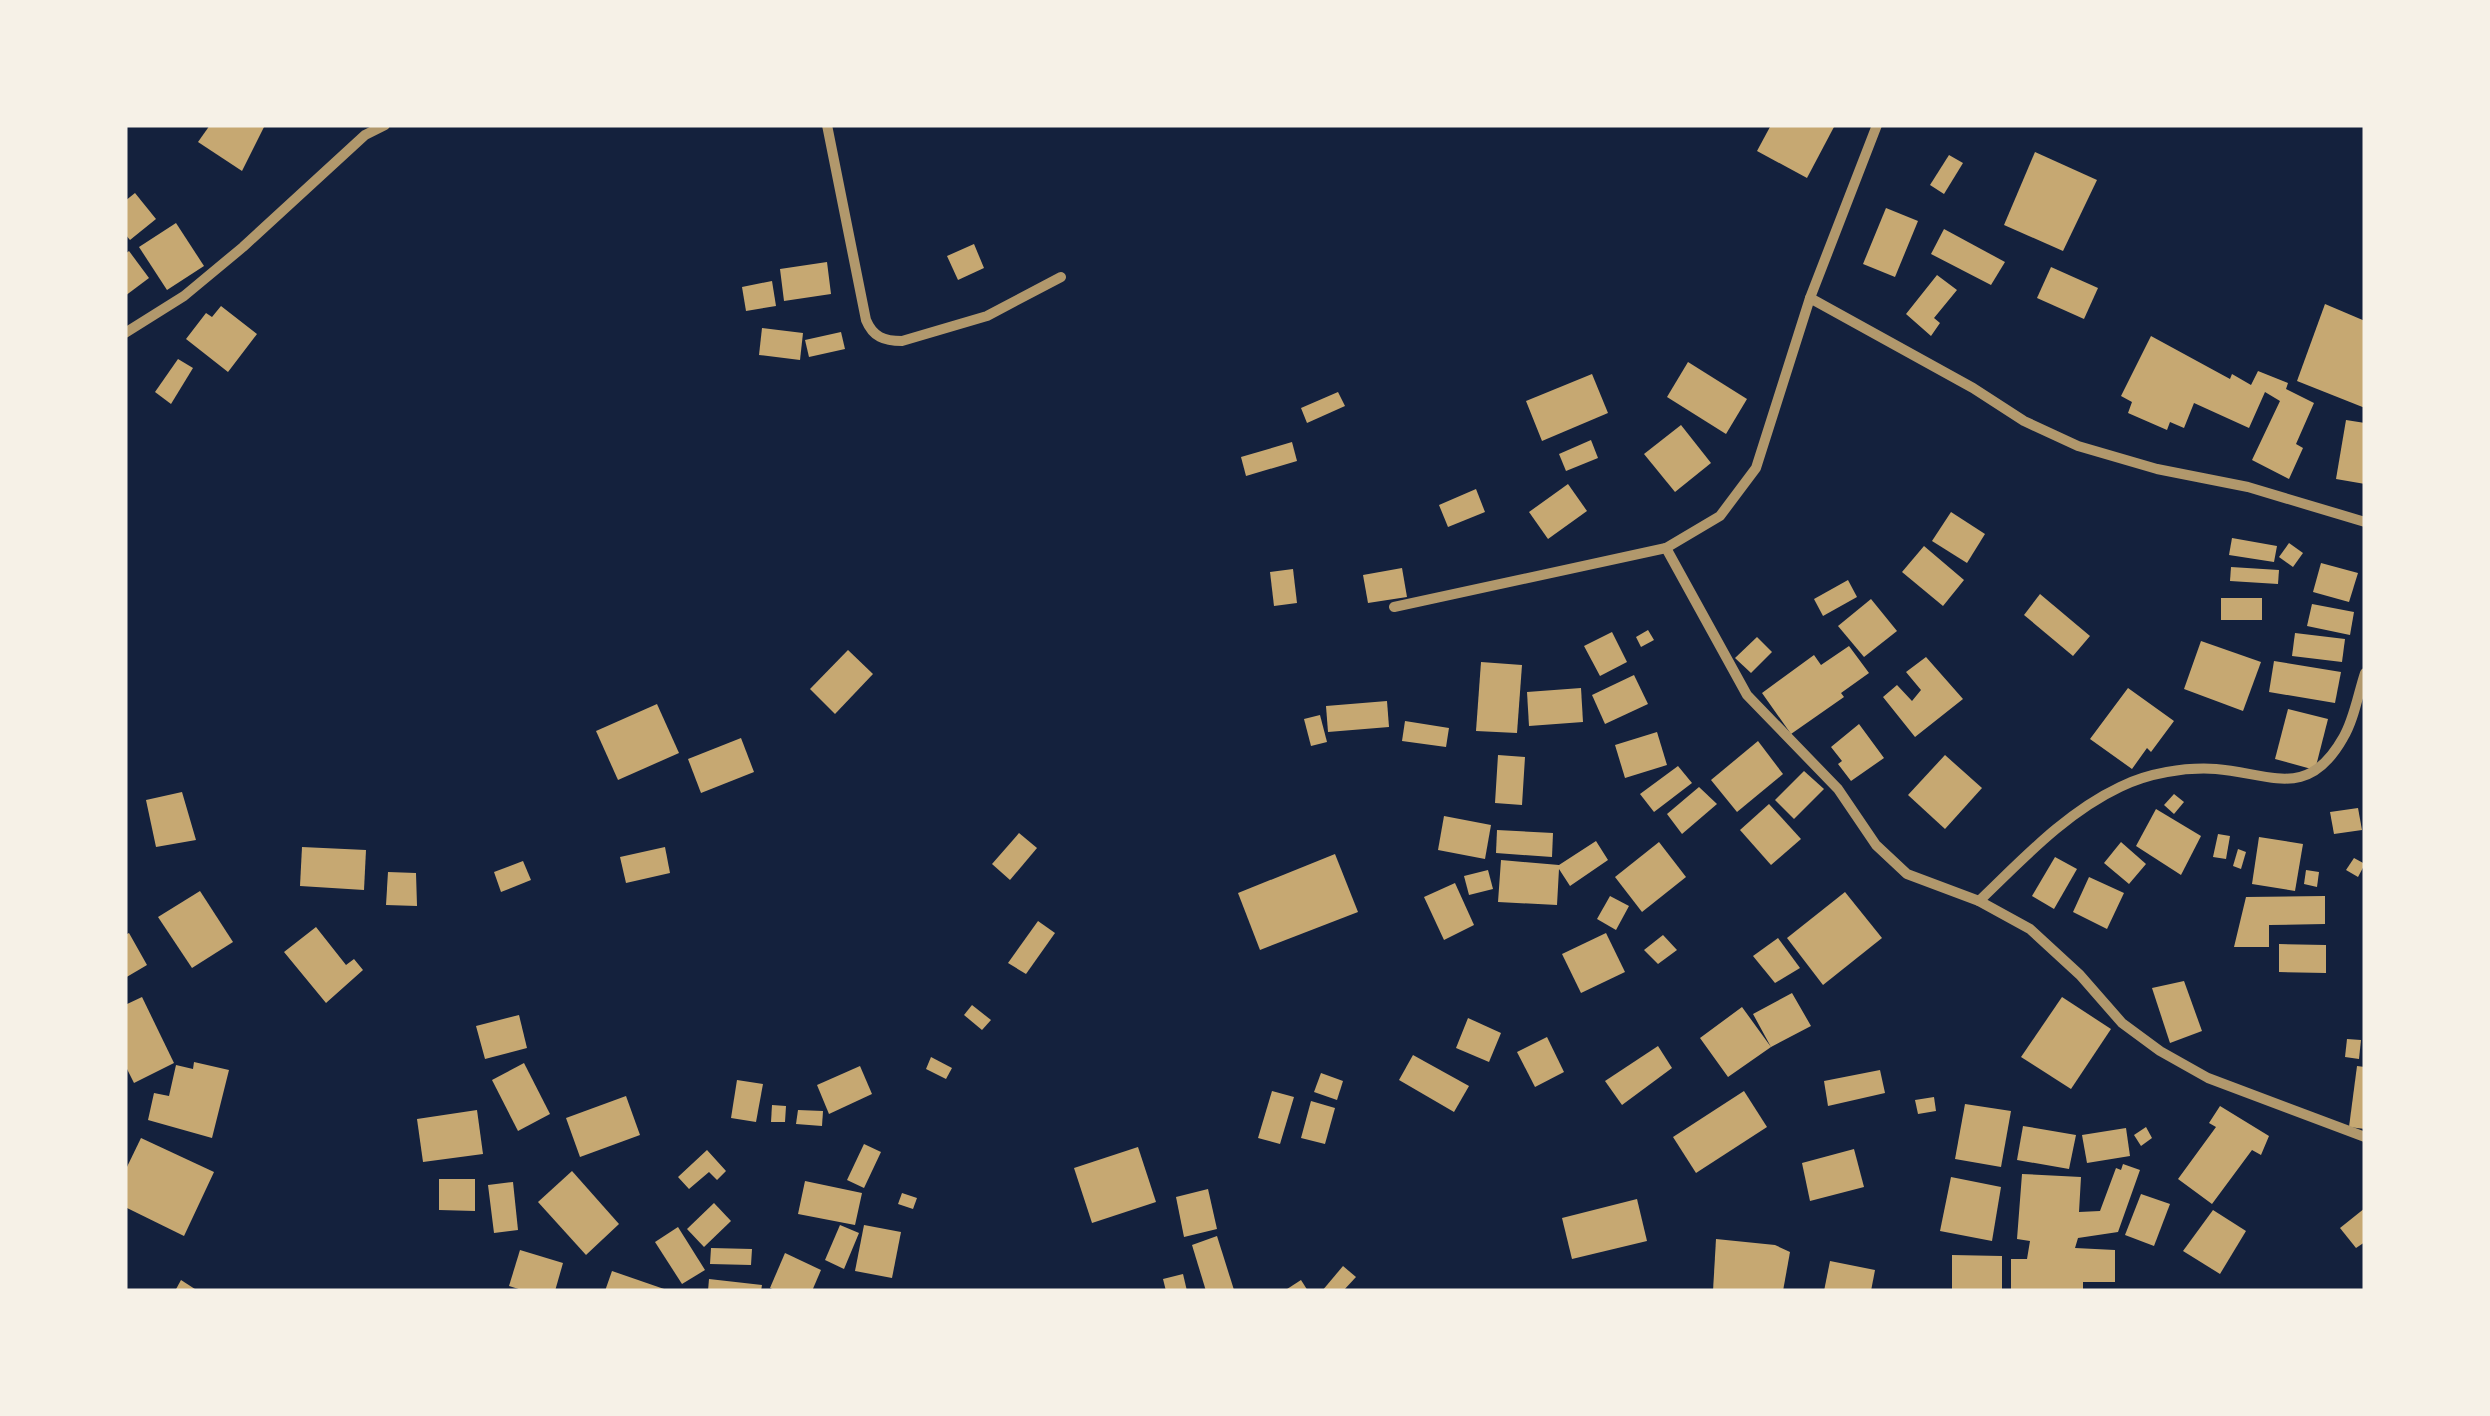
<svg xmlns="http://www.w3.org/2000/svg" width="2490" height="1416" font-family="Karla,sans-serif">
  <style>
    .building { fill: #c6a872 }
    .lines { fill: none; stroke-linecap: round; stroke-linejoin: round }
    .minor { stroke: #b1986c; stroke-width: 10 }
  </style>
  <rect width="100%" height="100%" fill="#14213d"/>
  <g class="building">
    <polygon points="210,125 264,127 242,171 198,142"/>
    <polygon points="1771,125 1835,125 1807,178 1757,151"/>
    <polygon points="2035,152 2097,180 2063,251 2004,225"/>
    <polygon points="1949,155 1963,163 1944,194 1930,185"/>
    <polygon points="135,193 156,219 130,240 125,234 125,201"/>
    <polygon points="1886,208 1918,221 1895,277 1863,264"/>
    <polygon points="176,223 204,266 167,290 139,247"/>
    <polygon points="1944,229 2005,262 1991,285 1931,254"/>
    <polygon points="974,244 984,268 958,280 947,256"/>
    <polygon points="129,251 149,278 125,296 125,254"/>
    <polygon points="827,262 831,294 784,301 780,269"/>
    <polygon points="2051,267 2098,288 2084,319 2037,298"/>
    <polygon points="1937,275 1957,290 1934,318 1940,323 1931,336 1906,314"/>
    <polygon points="772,281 776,306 746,311 742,287"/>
    <polygon points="2325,304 2365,321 2365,408 2297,381"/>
    <polygon points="221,306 257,334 228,372 186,339 206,313 212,317"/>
    <polygon points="762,328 803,333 800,360 759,355"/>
    <polygon points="841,332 845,349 809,357 805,340"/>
    <polygon points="2151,336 2230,379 2232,374 2251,385 2258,371 2288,383 2286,389 2314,403 2296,444 2303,448 2289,479 2252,460 2280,401 2265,392 2249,428 2194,403 2184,428 2170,422 2167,430 2128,413 2132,402 2121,396"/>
    <polygon points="178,359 193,368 171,404 155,392"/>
    <polygon points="1688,362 1747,399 1726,434 1667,397"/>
    <polygon points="1592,374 1608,413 1542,441 1526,401"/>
    <polygon points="1338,392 1345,406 1307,423 1301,408"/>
    <polygon points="2346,420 2365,423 2365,484 2336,479"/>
    <polygon points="1681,425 1711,463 1675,492 1644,454"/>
    <polygon points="1591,440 1598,458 1566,471 1559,454"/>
    <polygon points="1292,442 1297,461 1246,476 1241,457"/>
    <polygon points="1568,484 1587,511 1548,539 1529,512"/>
    <polygon points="1476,489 1485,512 1448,527 1439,505"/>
    <polygon points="1951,512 1985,534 1967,563 1932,541"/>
    <polygon points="2232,538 2277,546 2274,562 2229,555"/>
    <polygon points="2289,543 2303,553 2293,567 2279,557"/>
    <polygon points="1924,546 1964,580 1943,606 1902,572"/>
    <polygon points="2321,563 2358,573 2349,602 2313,592"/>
    <polygon points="2231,567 2279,570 2278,584 2230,581"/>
    <polygon points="1402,568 1407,597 1368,603 1363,575"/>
    <polygon points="1293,569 1297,603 1274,606 1270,572"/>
    <polygon points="1848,580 1857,597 1823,616 1814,599"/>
    <polygon points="2040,594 2090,636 2073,656 2024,615"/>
    <rect x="2221" y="598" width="41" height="22"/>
    <polygon points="1871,599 1897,631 1864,657 1838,626"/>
    <polygon points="2312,604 2354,612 2350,635 2307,626"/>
    <polygon points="1648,630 1654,640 1641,647 1636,637"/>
    <polygon points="1612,632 1627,662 1600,676 1584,646"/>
    <polygon points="2295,633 2345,639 2342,662 2292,656"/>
    <polygon points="1757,637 1772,652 1751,673 1735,658"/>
    <polygon points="2201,641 2261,662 2243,711 2184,689"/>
    <polygon points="1849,646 1869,673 1841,693 1844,697 1791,734 1762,693 1814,655 1821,665"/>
    <polygon points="848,650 873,674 835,714 810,689"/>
    <polygon points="1926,657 1963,699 1915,737 1883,697 1897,685 1912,701 1921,690 1906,672"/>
    <polygon points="2274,661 2341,672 2335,703 2269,692"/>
    <polygon points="1481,662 1522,665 1517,733 1476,731"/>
    <polygon points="1634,675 1648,704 1605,724 1592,695"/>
    <polygon points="1581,688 1583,722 1529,726 1527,692"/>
    <polygon points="2128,688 2174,721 2151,752 2147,748 2132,769 2090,739"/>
    <polygon points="1387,701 1389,727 1328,732 1326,706"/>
    <polygon points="657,704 679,753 618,780 596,731"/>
    <polygon points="2288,709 2328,719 2315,770 2275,759"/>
    <polygon points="1320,715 1327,742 1311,746 1304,719"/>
    <polygon points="1405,721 1449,728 1446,747 1402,741"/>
    <polygon points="1859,724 1884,758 1851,781 1838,764 1842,761 1831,747"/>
    <polygon points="1657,732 1667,765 1625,778 1615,745"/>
    <polygon points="741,738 754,772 701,793 688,759"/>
    <polygon points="1758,741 1783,774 1737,812 1711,780"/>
    <polygon points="1498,755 1525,757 1522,805 1495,803"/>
    <polygon points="1945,755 1982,788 1945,829 1908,795"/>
    <polygon points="1678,766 1692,783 1654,812 1640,794"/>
    <polygon points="1804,771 1824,789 1794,819 1775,800"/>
    <polygon points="1699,787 1717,804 1682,834 1667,814"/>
    <polygon points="182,792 196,840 156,847 146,800"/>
    <polygon points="2174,794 2184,802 2174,814 2164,805"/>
    <polygon points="1769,804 1801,839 1771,865 1740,830"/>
    <polygon points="2358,808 2362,830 2334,834 2330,812"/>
    <polygon points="2156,809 2201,836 2181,875 2136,846"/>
    <polygon points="1444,816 1491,825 1485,859 1438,850"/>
    <polygon points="1497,830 1553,833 1552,857 1496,853"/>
    <polygon points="1019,833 1037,848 1010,880 992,864"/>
    <polygon points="2218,834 2230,836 2226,859 2213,857"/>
    <polygon points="2259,837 2303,844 2295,891 2252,884"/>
    <polygon points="1596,841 1608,860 1570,886 1559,869 1557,905 1498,902 1501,860 1559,865"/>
    <polygon points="1659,842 1686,877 1642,912 1615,877"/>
    <polygon points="2121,842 2146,864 2129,884 2104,863"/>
    <polygon points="302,847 366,850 364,890 300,886"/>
    <polygon points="665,847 670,873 626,883 620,857"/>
    <polygon points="2238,849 2246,852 2241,869 2233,866"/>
    <polygon points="1335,854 1358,912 1260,950 1238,893"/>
    <polygon points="2055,857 2077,869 2054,909 2032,896"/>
    <polygon points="2354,858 2365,864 2358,877 2346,870"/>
    <polygon points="523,861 531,880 501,892 494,872"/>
    <polygon points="1488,870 1493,889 1469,895 1464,876"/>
    <polygon points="2306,870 2319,872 2317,887 2304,884"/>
    <polygon points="388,872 416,873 417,906 386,905"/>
    <polygon points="2089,877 2124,893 2107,929 2073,912"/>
    <polygon points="1455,883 1474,925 1444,940 1424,897"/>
    <polygon points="200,891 233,942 192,968 158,917"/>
    <polygon points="1845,892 1882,938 1823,985 1787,938"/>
    <polygon points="1610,896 1629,906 1616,930 1597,919"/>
    <polygon points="2325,896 2325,924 2269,925 2269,947 2234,947 2246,897"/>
    <polygon points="1038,921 1055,933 1026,974 1008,963"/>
    <polygon points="316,927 346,965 354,959 363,970 326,1003 284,952"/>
    <polygon points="129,933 147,965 125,978 125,935"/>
    <polygon points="1606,933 1625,972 1581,993 1562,954"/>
    <polygon points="1663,935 1677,950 1658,964 1644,950"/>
    <polygon points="1778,938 1800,968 1775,983 1753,956"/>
    <polygon points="2279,944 2326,945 2326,973 2279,972"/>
    <polygon points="2184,981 2202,1031 2170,1043 2152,988"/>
    <polygon points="1792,993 1811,1026 1771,1047 1728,1077 1700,1038 1742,1007 1771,1047 1753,1014"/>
    <polygon points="142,997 174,1063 134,1083 125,1065 125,1005"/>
    <polygon points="2062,997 2111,1029 2071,1089 2021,1057"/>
    <polygon points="972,1005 991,1020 982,1030 964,1015"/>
    <polygon points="519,1015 527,1048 485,1059 476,1026"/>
    <polygon points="1468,1018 1501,1033 1489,1062 1456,1048"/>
    <polygon points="1547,1037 1564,1072 1535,1087 1517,1052"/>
    <polygon points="2347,1039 2361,1040 2359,1059 2345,1057"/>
    <polygon points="1658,1046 1672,1068 1622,1105 1605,1081"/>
    <polygon points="1413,1055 1469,1086 1454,1112 1399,1080"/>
    <polygon points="931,1057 952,1068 946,1079 926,1069"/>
    <polygon points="194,1062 229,1070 212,1138 148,1120 154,1093 169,1096 176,1065 193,1069"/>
    <polygon points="524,1063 550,1114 518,1131 492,1080"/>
    <polygon points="860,1066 872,1094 829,1114 817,1085"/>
    <polygon points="2357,1066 2365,1067 2365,1129 2349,1127"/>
    <polygon points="1880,1070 1885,1093 1828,1106 1824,1081"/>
    <polygon points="1321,1073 1343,1081 1337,1100 1314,1092"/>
    <polygon points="737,1080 763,1084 756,1122 731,1118"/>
    <polygon points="1272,1091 1294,1097 1280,1144 1258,1138"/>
    <polygon points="1744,1091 1767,1127 1696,1173 1673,1137"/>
    <polygon points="626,1096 640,1135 580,1157 566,1118"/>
    <polygon points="1934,1097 1936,1111 1918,1114 1915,1100"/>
    <polygon points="1311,1101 1335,1108 1325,1144 1301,1138"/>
    <polygon points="1965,1104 2011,1111 2001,1167 1955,1159"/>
    <polygon points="772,1105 786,1106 785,1122 771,1122"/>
    <polygon points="2220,1106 2269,1136 2261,1155 2252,1150 2212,1204 2178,1179 2216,1127 2209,1123"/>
    <polygon points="477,1110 483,1154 423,1162 417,1119"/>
    <polygon points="798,1110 823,1111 822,1126 796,1124"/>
    <polygon points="2023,1126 2076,1135 2069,1169 2017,1160"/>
    <polygon points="2146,1127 2152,1138 2141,1146 2134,1135"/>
    <polygon points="2126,1128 2130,1156 2087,1163 2082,1135"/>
    <polygon points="141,1138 214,1172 184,1236 125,1207 125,1171"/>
    <polygon points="864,1144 881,1152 864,1188 847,1180"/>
    <polygon points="1138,1147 1156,1202 1092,1223 1074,1168"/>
    <polygon points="1854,1149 1864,1187 1810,1201 1802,1163"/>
    <polygon points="707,1150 726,1171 717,1180 709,1172 689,1189 678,1177"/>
    <polygon points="2123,1164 2140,1170 2118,1232 2078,1238 2075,1248 2115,1250 2115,1282 2083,1282 2083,1291 2011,1291 2011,1259 2027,1259 2030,1241 2017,1239 2022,1174 2081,1177 2079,1212 2100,1211 2116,1168 2121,1170"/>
    <polygon points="572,1171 619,1224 586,1255 538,1202"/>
    <polygon points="1951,1177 2001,1187 1992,1241 1940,1231"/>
    <polygon points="439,1179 475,1179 475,1211 439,1210"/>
    <polygon points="805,1181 862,1193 855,1225 798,1214"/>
    <polygon points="513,1182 518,1230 494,1233 488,1185"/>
    <polygon points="1208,1189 1217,1229 1184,1237 1176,1197"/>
    <polygon points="902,1193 917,1198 913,1209 898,1204"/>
    <polygon points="2141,1194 2170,1204 2154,1246 2125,1235"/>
    <polygon points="1637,1199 1647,1241 1572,1259 1562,1218"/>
    <polygon points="714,1203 731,1221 704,1247 687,1229"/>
    <polygon points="2365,1208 2365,1242 2356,1248 2340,1228"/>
    <polygon points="2213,1210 2246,1231 2220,1274 2183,1251"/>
    <polygon points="840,1225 859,1233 844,1269 825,1260"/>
    <polygon points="864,1225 901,1232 892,1278 855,1271"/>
    <polygon points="678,1227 705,1270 682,1284 655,1242"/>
    <polygon points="1217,1236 1234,1290 1232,1291 1206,1291 1192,1245"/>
    <polygon points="1716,1239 1775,1245 1790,1252 1783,1291 1713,1291"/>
    <polygon points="711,1248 752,1249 751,1265 710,1264"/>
    <polygon points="520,1250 563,1263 555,1291 525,1291 509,1286"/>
    <polygon points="785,1253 821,1270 812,1291 777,1291 770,1288"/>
    <polygon points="1952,1255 2002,1256 2002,1291 1952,1291"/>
    <polygon points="1830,1261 1875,1270 1871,1291 1824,1291"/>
    <polygon points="1343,1266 1356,1277 1343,1291 1322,1291"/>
    <polygon points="612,1271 667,1290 667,1291 605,1291"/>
    <polygon points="1183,1274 1187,1291 1166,1291 1163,1279"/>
    <polygon points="709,1279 762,1285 761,1291 708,1291"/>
    <polygon points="181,1280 198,1291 175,1291"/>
    <polygon points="1301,1280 1308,1291 1284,1291"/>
  </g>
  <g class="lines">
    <g class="minor">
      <path d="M 827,125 L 866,320 C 873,337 884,341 902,341 L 987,316 L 1061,277"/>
      <polyline points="1877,125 1810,298 1973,388 2024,421 2078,446 2157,469 2248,487 2365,522"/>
      <polyline points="125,333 184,296 243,247 365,135 385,125"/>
      <polyline points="1666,548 1747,695 1838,789 1876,845 1907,874 1979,901 2030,929 2080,975 2122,1023 2160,1051 2208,1078 2365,1137"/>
      <polyline points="1394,607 1666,548 1720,516 1756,468 1810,298"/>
      <path d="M 1979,901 C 2022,860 2065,813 2120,787 C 2148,773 2185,767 2216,769 C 2272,774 2308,800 2343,738 C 2354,720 2358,694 2365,673"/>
    </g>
  </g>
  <rect width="2490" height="1416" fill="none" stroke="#f6f1e7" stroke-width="255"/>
</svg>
